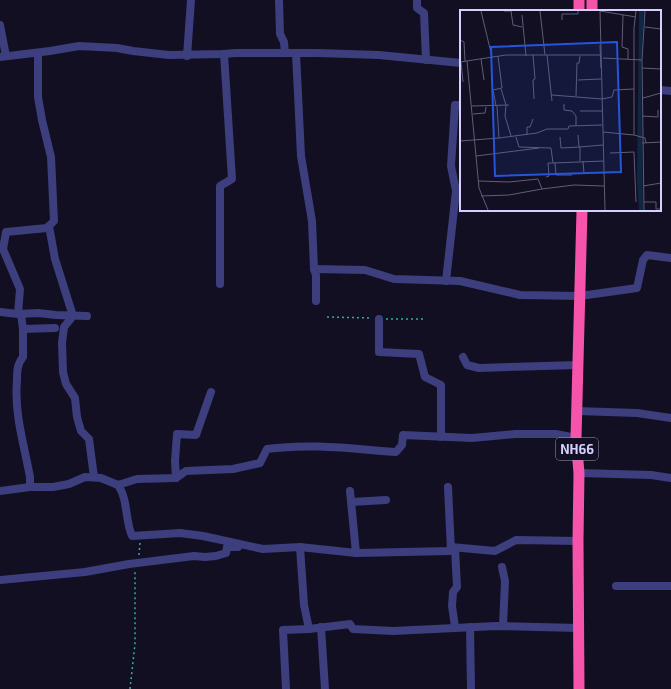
<svg xmlns="http://www.w3.org/2000/svg" width="671" height="689" font-family="'Exo 2',sans-serif">
  <style>
    .lines { fill: none; stroke-linecap: round; stroke-linejoin: round }
    .path { stroke: #35ad9e; stroke-width: 1.5; stroke-dasharray: 2 3; stroke-linecap: butt }
    .minor { stroke: #3c3e7e; stroke-width: 8 }
    .highway { stroke: #f653ab; stroke-width: 11 }
    .labels { text-anchor: middle; dominant-baseline: central; stroke-width: 3; stroke-linejoin: round; paint-order: stroke }
    .shield { fill: #110f21; stroke: #9a98bb; stroke-width: 1 }
    .shield-label { font-size: 13px; font-weight: bold; fill: #d4d2fd }
    .inset-road { fill: none; stroke: #5f5d79; stroke-width: 1 }
    .view { fill: #2655da; fill-opacity: 0.15; stroke: #2655da; stroke-width: 2 }
    .inset-edge { fill: none; stroke: #d4d2fd; stroke-width: 2 }
  </style>
  <rect width="100%" height="100%" fill="#110f21"/>
  <g class="lines">
    <g class="path">
      <polyline points="327,317 372,318"/>
      <polyline points="386,319 424,319"/>
      <polyline points="139,555 140,543"/>
      <polyline points="130,689 135,644 135,570"/>
    </g>
    <g class="minor">
      <polyline points="279,0 280,34 284,42 285,53"/>
      <polyline points="417,0 417,8 424,13 426,60"/>
      <polyline points="0,25 6,56"/>
      <polyline points="296,53 301,156 312,221 314,269 316,275 316,301"/>
      <polyline points="187,56 191,0"/>
      <polyline points="0,57 50,51 79,46 117,48 133,51 169,55 224,54 235,53 318,53 379,55 461,63"/>
      <polyline points="660,90 671,91"/>
      <polyline points="49,226 55,259 73,316 64,327 62,343 63,372 66,384 75,398 77,417 81,431 89,439 94,477"/>
      <polyline points="314,269 365,270 394,279 460,281 520,295 580,296 637,288 643,260 647,255 671,258"/>
      <polyline points="446,281 456,191 451,166 455,105 461,105"/>
      <polyline points="220,284 220,186 232,179 224,54"/>
      <polyline points="0,312 18,314 38,313 56,315 87,316"/>
      <polyline points="18,314 20,289 3,249 6,232 47,228 54,221 51,157 42,120 38,97 38,53"/>
      <polyline points="379,319 379,352 419,354 425,377 441,385 441,437"/>
      <polyline points="23,329 55,328"/>
      <polyline points="463,357 467,365 479,368 578,365"/>
      <polyline points="577,411 637,413 671,418"/>
      <polyline points="579,473 651,475 671,478"/>
      <polyline points="176,478 175,461 177,434 196,435 211,392"/>
      <path d="M 118,485 C 128,499 125,520 132,536 L 180,533 L 203,536 L 263,549 L 300,547 L 304,605 L 309,629 L 350,624 L 353,629 L 393,631 L 496,626 L 579,628"/>
      <path d="M 30,487 L 53,487 L 69,484 L 85,477 L 101,478 L 118,485 L 137,479 L 176,478 L 186,471 L 233,469 L 260,463 L 267,449 C 310,443 353,449 396,452 L 402,445 L 403,435 L 472,438 L 515,434 L 556,434 L 576,438"/>
      <path d="M 0,491 L 30,487 L 30,477 C 24,444 14,414 17,380 C 17,372 17,364 23,357 L 23,329 L 21,314"/>
      <polyline points="350,491 356,553 451,551 448,487"/>
      <polyline points="351,502 386,500"/>
      <polyline points="300,547 356,553"/>
      <polyline points="451,547 495,551 516,540 578,541"/>
      <polyline points="502,567 505,581 503,626"/>
      <polyline points="0,580 85,572 129,564 194,556 205,557 216,556 226,553 227,547 238,547"/>
      <polyline points="616,586 671,586"/>
      <polyline points="321,627 325,689"/>
      <polyline points="455,627 452,606 453,592 457,587 455,548"/>
      <polyline points="470,627 471,689"/>
      <polyline points="286,689 283,630 309,629"/>
    </g>
    <g class="highway">
      <polyline points="592,0 592,11"/>
      <polyline points="579,11 579,0"/>
      <polyline points="579,689 578,541 579,473 576,438 582,210"/>
    </g>
  </g>
  <g class="labels">
    <rect class="shield" x="556" y="438" width="42" height="22" rx="3"/>
    <g class="shield-label">
      <text x="577" y="449">NH66</text>
    </g>
  </g>
  <g transform="translate(460 10)">
    <rect width="201" height="201" fill="#110f21"/>
    <path d="M 179,1 L 184,1 L 181,55 L 183,200 L 179,200 L 177,172 Z" fill="#102744"/>
    <path class="inset-road" d="M 21,1 L 32,47M 44,1 L 51,1 L 53,15 L 62,17M 80,1 L 85,45M 140,1 L 176,7M 140,1 L 145,200M 62,5 L 66,46M 163,5 L 162,37 L 168,39 L 168,49M 102,10 L 102,4 L 118,4 L 118,1M 185,17 L 201,19M 0,30 L 4,32 L 5,51M 140,35 L 141,58M 73,45 L 75,69 L 73,70 L 74,89M 87,45 L 92,91M 143,48 L 182,50 L 185,1M 21,49 L 24,70M 182,50 L 184,200M 7,51 L 19,178 L 28,200M 0,52 L 46,45 L 140,45M 1,52 L 3,72M 182,58 L 201,59M 118,70 L 141,69M 41,79 L 46,95 L 45,106 L 51,126M 92,85 L 142,89 L 152,87 L 154,80 L 174,79M 116,86 L 117,53 L 119,53 L 120,46M 183,88 L 201,83M 104,94 L 104,100 L 112,101 L 116,106 L 116,116M 12,96 L 49,95M 36,96 L 33,80 L 42,78 L 38,46M 120,101 L 142,101M 13,104 L 25,103 L 26,97M 182,106 L 198,107 L 198,100M 143,122 L 174,125 L 185,128 L 186,133M 67,125 L 67,117 L 70,117 L 73,109M 174,125 L 174,18 L 176,1M 56,127 L 59,137 L 91,138 L 93,153 L 144,151M 100,127 L 101,138 L 119,137 L 118,125M 39,128 L 77,123 L 87,119 L 108,119 L 109,116 L 142,115M 0,131 L 39,128 L 37,96M 182,133 L 201,132M 119,137 L 143,135M 120,137 L 120,151M 150,143 L 174,142 L 176,192M 16,146 L 79,138M 123,151 L 124,164M 95,153 L 96,165 L 112,165M 86,167 L 89,166 L 88,153 L 93,153M 18,171 L 49,172 L 78,169 L 82,179 L 114,175 L 144,176M 183,176 L 201,173M 21,186 L 49,185 L 82,179M 184,192 L 196,192 L 196,199 L 201,199"/>
    <path class="view" d="M 157,32 L 161,162 L 35,166 L 31,37 Z"/>
    <rect width="201" height="201" class="inset-edge"/>
  </g>
</svg>
